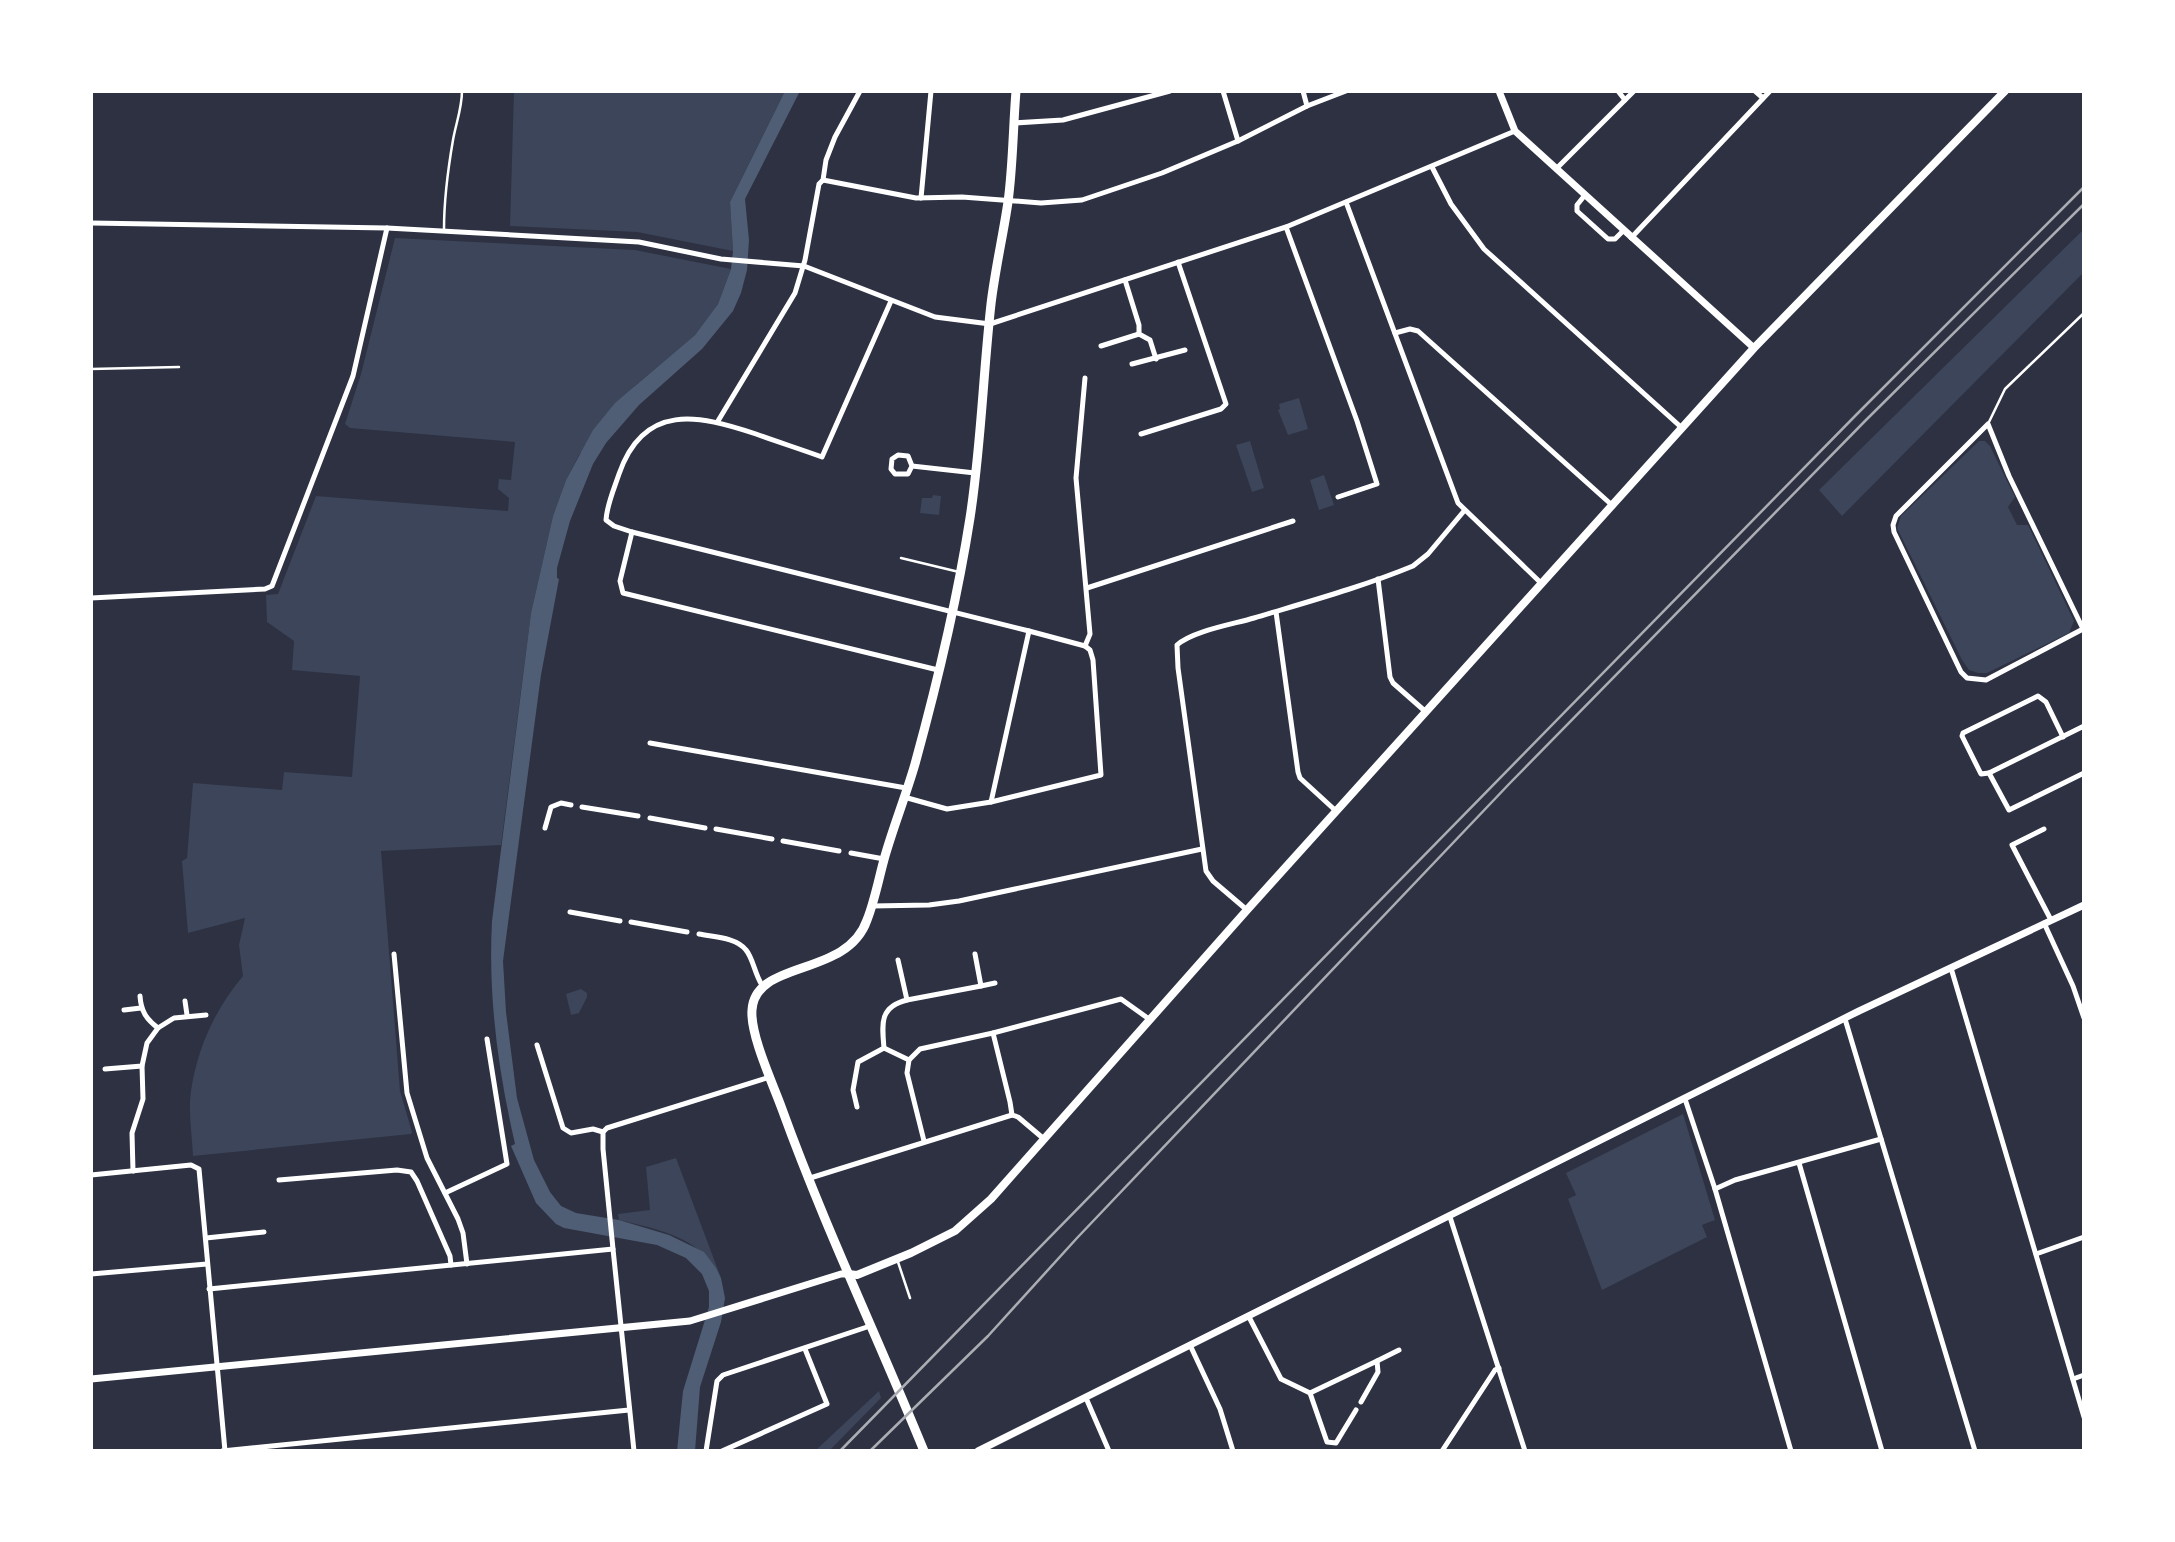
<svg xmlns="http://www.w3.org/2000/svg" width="2175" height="1542" font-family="'Exo 2',sans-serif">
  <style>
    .green { fill: #3c4559 }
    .water { fill: #4f5d75 }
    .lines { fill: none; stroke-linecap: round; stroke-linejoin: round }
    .service { stroke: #fff; stroke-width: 2.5 }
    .minor { stroke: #fff; stroke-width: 5 }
    .tertiary { stroke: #fff; stroke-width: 7 }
    .secondary { stroke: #fff; stroke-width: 8 }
    .primary { stroke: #fff; stroke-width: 9 }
    .rail { stroke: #abadb3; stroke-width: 2.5 }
  </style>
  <rect width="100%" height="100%" fill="#2d3142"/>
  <g class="green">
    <polygon points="514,91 785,91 730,202 733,251 637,232 510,226"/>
    <polygon points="2084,229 2084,272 1842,516 1819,490"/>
    <path d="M 395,238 L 635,250 L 731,269 L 718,304 L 695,335 L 636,385 L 579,455 L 566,480 L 553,516 L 531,613 L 501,845 L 381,851 L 400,1091 L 412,1132 L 411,1134 L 193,1156 C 192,1135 188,1111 191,1091 C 197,1049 215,1009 243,976 L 239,945 L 245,918 L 188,933 L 182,861 L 187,858 L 193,783 L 282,790 L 284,772 L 352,777 L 360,676 L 292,670 L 294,641 L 267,622 L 266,595 L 278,594 L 316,496 L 508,511 L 509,498 L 498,489 L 499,479 L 511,480 L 515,442 L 350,428 L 345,424 L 361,374 Z"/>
    <polygon points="1299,398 1308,429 1288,435 1278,410 1280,409 1279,404"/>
    <polygon points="1250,441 1264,488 1252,492 1236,445"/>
    <polygon points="1979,441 1985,441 1990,446 2015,497 2008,507 2017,525 2028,525 2074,621 2069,633 1987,673 1978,673 1969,670 1962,660 1897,528 1901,516"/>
    <polygon points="1324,475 1334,505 1319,510 1310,480"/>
    <polygon points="933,495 941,496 939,515 920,513 922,498 932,498"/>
    <polygon points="581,989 587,993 587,997 579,1013 571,1015 566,994"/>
    <polygon points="1683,1114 1715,1220 1702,1225 1707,1237 1602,1290 1568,1199 1576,1195 1566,1173"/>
    <path d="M 676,1158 L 721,1278 C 701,1237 660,1230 619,1220 L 618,1214 L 650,1210 L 646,1167 Z"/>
    <polygon points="879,1391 881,1398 829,1451 815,1451"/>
  </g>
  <path class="water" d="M 785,91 L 800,91 L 745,199 L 749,240 L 747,270 L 741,293 L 733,311 L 702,349 L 639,405 L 606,443 L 593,464 L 570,521 L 557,568 L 557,578 L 559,579 L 541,675 L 503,961 L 506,1012 L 517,1098 L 534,1160 L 550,1192 L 561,1206 L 576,1213 L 619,1220 L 669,1235 L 704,1252 L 716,1268 L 721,1278 L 725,1298 L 721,1322 L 700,1387 L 695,1451 L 677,1451 L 683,1391 L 709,1307 L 709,1291 L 702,1274 L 686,1258 L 657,1245 L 564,1228 L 556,1224 L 536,1203 L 511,1146 L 515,1144 C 498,1070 488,997 492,921 L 531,613 L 553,516 L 566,480 L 593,430 L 615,403 L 695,335 L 718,304 L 731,269 L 733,251 L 730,202 Z"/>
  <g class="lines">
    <g class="service">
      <path d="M 444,229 C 444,199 448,169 453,140 C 456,123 462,108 462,91"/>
      <polyline points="91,369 179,367"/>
      <polyline points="1988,424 2005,389 2084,313"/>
      <polyline points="901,558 959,572"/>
      <polyline points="898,1262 910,1298"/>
    </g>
    <g class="minor">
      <polyline points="1223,91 1238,141"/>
      <polyline points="1303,91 1307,106"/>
      <polyline points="1618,91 1625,100"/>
      <polyline points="1755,91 1763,98"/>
      <polyline points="1014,123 1063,120 1170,91"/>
      <polyline points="1432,167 1451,204 1484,249 1682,428"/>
      <polyline points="1556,169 1634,91"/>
      <polyline points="823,180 916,198 962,197 1041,203 1082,200 1162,173 1238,141 1307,106 1346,91"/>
      <polyline points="1585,195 1577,205 1577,211 1608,239 1615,239 1623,231"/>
      <polyline points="921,198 931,91"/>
      <polyline points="1346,202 1458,503 1542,584"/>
      <polyline points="91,223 387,228 639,242 721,259 804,266 935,317 990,324 1286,227 1515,131"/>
      <polyline points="1286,227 1357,421 1377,484 1338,497"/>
      <polyline points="1631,238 1770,91"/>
      <polyline points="1125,280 1139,325 1139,334 1150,340 1156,359"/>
      <path d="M 891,301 L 822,457 C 800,449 778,442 756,434 C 699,415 644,402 619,474 C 614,489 607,504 606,520 L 614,526 L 632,532 L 1029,631 L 991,802"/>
      <polyline points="1395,333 1410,329 1418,331 1613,506"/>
      <polyline points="1101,346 1139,334"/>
      <polyline points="1132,364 1185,350"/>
      <polyline points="718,421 795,293 805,260 819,184 823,180 826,160 835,137 860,91"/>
      <polyline points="1141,434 1221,409 1226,404 1178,262"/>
      <polyline points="912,466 908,474 895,474 891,469 892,459 898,455 908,456 912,466 975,473"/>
      <polyline points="632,532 620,581 623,593 938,670"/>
      <polyline points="1378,579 1390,677 1393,683 1426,712"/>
      <polyline points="1087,588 1293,521"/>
      <polyline points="91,598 265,589 272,586 353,376 387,228"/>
      <polyline points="1276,612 1298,772 1300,778 1336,811"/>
      <polyline points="2083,629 1986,680 1967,678 1961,672 1894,532 1893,525 1896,516 1988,424 2009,476 2084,631"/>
      <polyline points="1029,631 1085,646"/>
      <polyline points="2063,737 2046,702 2038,696 1963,733 1962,736 1981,774 1989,773 2009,810 2084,773"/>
      <polyline points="650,743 906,788"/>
      <polyline points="1989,773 2084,726"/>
      <polyline points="904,797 947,809 991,802 1101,775 1093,660 1090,650 1085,646 1090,634 1076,478 1085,378"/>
      <polyline points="582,807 638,816"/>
      <polyline points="650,818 705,828"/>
      <polyline points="545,828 551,807 561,803 571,805"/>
      <polyline points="716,829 772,839"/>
      <polyline points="2044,829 2012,845 2051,920"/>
      <polyline points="783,841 839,851"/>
      <polyline points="851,853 884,859"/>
      <polyline points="872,906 929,905 959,901 1202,849"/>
      <path d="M 1247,910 L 1213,881 L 1206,871 L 1178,668 L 1177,645 C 1192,631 1234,624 1254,618 C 1307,602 1362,587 1413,566 L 1428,554 L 1464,511"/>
      <polyline points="570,912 620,921"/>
      <polyline points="631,922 687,932"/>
      <polyline points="2044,923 2073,986 2084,1018"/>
      <path d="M 699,934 C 713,937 736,937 746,950 C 753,958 755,975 762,985"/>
      <polyline points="394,954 407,1093 427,1158 458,1219 463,1233 467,1264"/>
      <polyline points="1951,968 2084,1417"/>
      <polyline points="981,986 995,983"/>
      <polyline points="907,1000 981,986 975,954"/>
      <polyline points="185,1001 187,1015"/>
      <polyline points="124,1010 141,1008"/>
      <polyline points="1845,1019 1975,1451"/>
      <polyline points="158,1028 174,1018 206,1015"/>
      <polyline points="993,1033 1010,1102 1012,1115"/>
      <polyline points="537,1045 563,1128 571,1133 593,1129 603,1132"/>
      <polyline points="884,1048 909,1060"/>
      <path d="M 105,1069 L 142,1066 L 147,1043 L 158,1028 C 146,1019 141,1011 140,996"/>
      <polyline points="1685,1099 1715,1189 1791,1451"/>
      <path d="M 857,1107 L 853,1090 L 858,1062 L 884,1048 C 882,1024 879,1007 907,1000 L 898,960"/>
      <polyline points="924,1141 907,1073 909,1060 920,1049 993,1033 1121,999 1149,1019"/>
      <polyline points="1799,1163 1882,1451"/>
      <polyline points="133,1171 132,1133 143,1099 142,1066"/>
      <polyline points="91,1175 191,1165 199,1169 225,1451"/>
      <polyline points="807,1179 1012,1115 1018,1117 1044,1139"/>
      <polyline points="279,1180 397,1170 411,1172 417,1181 450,1256 451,1265"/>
      <polyline points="1715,1189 1735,1180 1881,1139"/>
      <polyline points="445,1193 507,1164 487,1039"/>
      <polyline points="1450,1217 1525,1451"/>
      <polyline points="206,1238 264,1232"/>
      <polyline points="2036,1254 2084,1237"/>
      <polyline points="91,1274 207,1264"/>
      <polyline points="209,1289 613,1249"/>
      <polyline points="1249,1317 1281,1379 1310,1393 1377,1361 1378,1372 1361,1402"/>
      <polyline points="1190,1345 1220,1409 1233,1451"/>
      <polyline points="1377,1361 1399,1350"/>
      <polyline points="2073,1379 2084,1375"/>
      <polyline points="1310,1393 1327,1442 1336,1443 1356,1410"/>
      <polyline points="1086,1398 1109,1451"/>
      <polyline points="222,1451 629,1410"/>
      <polyline points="634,1451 613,1249 603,1149 603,1132 607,1128 770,1077"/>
      <polyline points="706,1451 717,1381 723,1375 870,1326"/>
      <polyline points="722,1451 827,1404 805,1349"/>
      <polyline points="1442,1451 1495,1370 1499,1368"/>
    </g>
    <g class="tertiary">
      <polyline points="1499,91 1515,131 1754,348"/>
      <polyline points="91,1379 690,1321 841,1274 848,1274"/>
      <polyline points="978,1451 1859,1011 2084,905"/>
    </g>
    <polyline class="secondary" points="848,1274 857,1275 911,1253 955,1231 991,1199 1247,910 1754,348 2005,91"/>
    <path class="primary" d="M 924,1451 C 877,1336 824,1225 782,1109 C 773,1084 750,1035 752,1010 C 755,959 847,978 867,920 C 875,900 879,877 885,856 C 894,825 906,795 915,764 C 937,684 957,601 970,518 C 981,447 983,375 991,304 C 995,270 1003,236 1008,202 C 1013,165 1013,128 1016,91"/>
    <g class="rail">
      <polyline points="840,1451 1857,414 2084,187"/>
      <polyline points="870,1451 988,1336 1077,1238 1510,783 1865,421 2084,204"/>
    </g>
  </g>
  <rect width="2175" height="1542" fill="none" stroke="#ffffff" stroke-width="186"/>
</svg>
